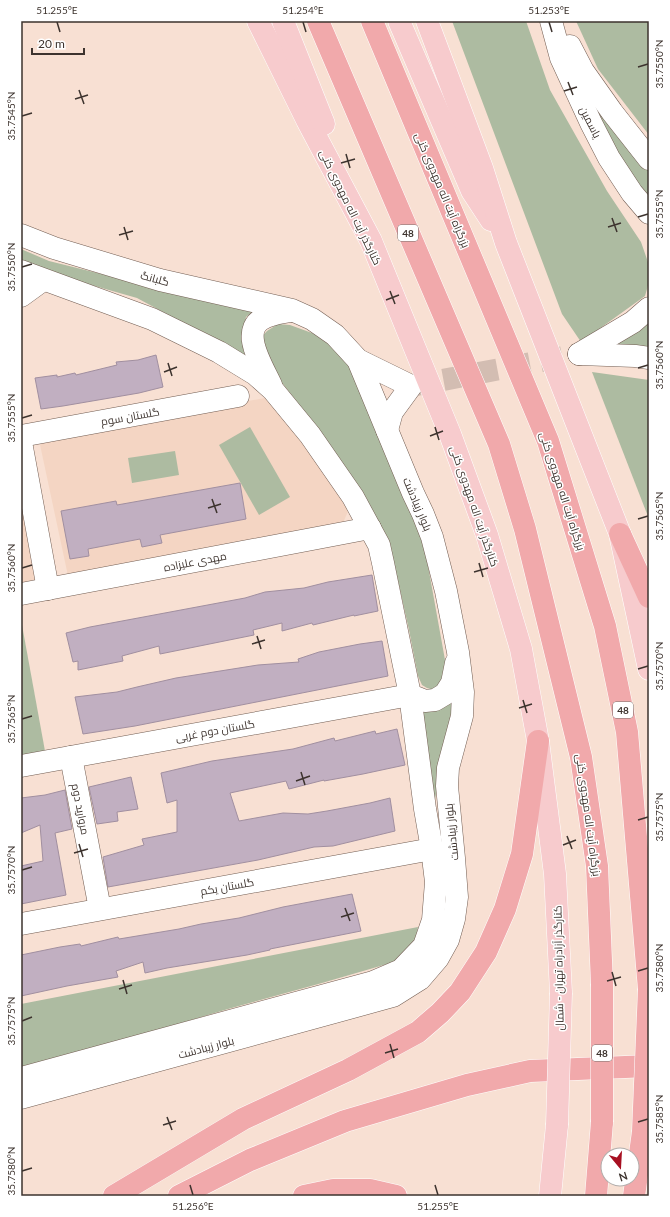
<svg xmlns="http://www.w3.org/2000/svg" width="670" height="1217" font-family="Lato,Cairo,sans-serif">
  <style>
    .built { fill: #f4d5c3 }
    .green { fill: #adbba1 }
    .building { fill: #c1afc1; stroke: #a18fa0 }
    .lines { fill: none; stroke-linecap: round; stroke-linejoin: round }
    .minor-tunnel { stroke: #d3bdb2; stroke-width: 22; stroke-dasharray: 22 11; stroke-linecap: butt }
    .minor-casing { stroke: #735e53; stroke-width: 23 }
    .major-casing { stroke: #fff; stroke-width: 23 }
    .highway-casing { stroke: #fff; stroke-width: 23 }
    .minor { stroke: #fff; stroke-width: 22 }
    .major { stroke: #f7cbcd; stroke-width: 22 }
    .highway { stroke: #f1a9ab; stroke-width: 22 }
    .major-bridge-casing { stroke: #fff; stroke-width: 23; stroke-linecap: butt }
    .highway-bridge-casing { stroke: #fff; stroke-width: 23; stroke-linecap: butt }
    .major-bridge { stroke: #f7cbcd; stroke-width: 22 }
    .highway-bridge { stroke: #f1a9ab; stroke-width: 22 }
    .ticks { fill: none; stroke: #3d332e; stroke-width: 1.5 }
    .labels { text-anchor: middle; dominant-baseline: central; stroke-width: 3; stroke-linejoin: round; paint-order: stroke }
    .shield { fill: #fff; stroke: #77706d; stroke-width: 1 }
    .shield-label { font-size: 10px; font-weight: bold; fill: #3d332e }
    .street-label { font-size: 11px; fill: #3d332e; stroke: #fff }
    .neatline { fill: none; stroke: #3d332e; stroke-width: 1.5 }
    .ticks-label { font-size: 10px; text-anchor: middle; fill: #3d332e }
  </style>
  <rect width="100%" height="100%" fill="#f8e0d3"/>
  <g class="built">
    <polygon points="270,397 349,509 343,523 68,576 39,440"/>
    <polygon points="21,500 35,580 21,583"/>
  </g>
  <g class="green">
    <polygon points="452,21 526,21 550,90 607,191 641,242 649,265 649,282 645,296 581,342 562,314"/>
    <polygon points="576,21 649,21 649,135 598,69"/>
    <polygon points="562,44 649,166 649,206 630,183"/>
    <polygon points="21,249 49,261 186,295 256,309 246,317 243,329 241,339 248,358 137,298 49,273 21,261"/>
    <polygon points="649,315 649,352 618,347 614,341"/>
    <polygon points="278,324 290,325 323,337 349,363 423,538 447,671 446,679 434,690 427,688 422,685 418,676 409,630 389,541 318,430 280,380 259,340 267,331"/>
    <polygon points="592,372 649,380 649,519"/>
    <polygon points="250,427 290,497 259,515 219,445"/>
    <polygon points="175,451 179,475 132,483 128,458"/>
    <polygon points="21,625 22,625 47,762 21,768"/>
    <polygon points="454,697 434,805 416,703"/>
    <polygon points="418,927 416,938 394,962 322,983 228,1009 21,1071 21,1004"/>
  </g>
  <g class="building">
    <polygon points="156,355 163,387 139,393 63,406 41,409 35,378 57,375 57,377 75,373 76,375 117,365 116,362 138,360"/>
    <polygon points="240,483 246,519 160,535 162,543 142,547 140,539 88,549 89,556 70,559 61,511 116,501 117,505"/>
    <polygon points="372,575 378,611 354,616 354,615 313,625 312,623 282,631 282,623 253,630 254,635 160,654 159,646 122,656 123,661 78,670 78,661 73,662 66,633 90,627 245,598 265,592 304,588 328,582"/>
    <polygon points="382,641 388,676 135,726 83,734 75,697 117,692 137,687 176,678 258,665 299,662 298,659 319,652 360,644"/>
    <polygon points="397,729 405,765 363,774 324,781 324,780 289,789 286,781 230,793 239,821 283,813 308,814 327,811 370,803 390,798 395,831 333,846 314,847 258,860 108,887 103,857 144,845 142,839 177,832 177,800 167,803 161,773 212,761 293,749 334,738 335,741 375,731 376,734"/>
    <polygon points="131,777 138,809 117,812 118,821 97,824 89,787"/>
    <polygon points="65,790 72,829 55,833 66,895 21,904 21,866 43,861 40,825 21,833 21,798 45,795"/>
    <polygon points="352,894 361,931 270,949 270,950 247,955 167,968 145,973 143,962 116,971 118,977 67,986 21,996 21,955 60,947 80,944 81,946 118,937 119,939 179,929 201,924 239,918 283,907"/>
  </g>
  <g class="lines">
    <polyline class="minor-tunnel" points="411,386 579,354"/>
    <defs>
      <g id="minor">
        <polyline points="551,21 561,58 591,123 609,158 632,193 649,213"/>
        <polyline points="570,46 583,71 612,112 649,159"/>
        <polyline points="21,235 54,248 160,280 292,310 312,319 335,335 358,360 413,493 423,514 432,537 446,591 458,652 463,692 462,716 448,768 447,786 454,858 457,897 454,919 448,940 438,958 420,979 393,996 21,1098"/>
        <polyline points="21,271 152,319 219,352 255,374 273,390 310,435 353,497 379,545 383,563 410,695 425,809 432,849 436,882 433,920 424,946 401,970 373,982 21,1078"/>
        <polyline points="21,296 43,280"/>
        <polyline points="579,354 633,322 649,308"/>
        <polyline points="579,354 635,356 649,358"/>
        <polyline points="358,360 411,386 392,412 387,430"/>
        <path d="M 271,385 C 263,367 237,328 266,317 C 273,314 282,312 290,311"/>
        <polyline points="21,436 238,396"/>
        <polyline points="21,442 48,589"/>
        <polyline points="21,594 370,528"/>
        <polyline points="71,757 100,909"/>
        <polyline points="21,766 410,695 425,701 435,700 445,694 452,683 456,663"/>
        <polyline points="21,924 432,849"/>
      </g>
      <g id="major">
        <polyline points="258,21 307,120 371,241 450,434 487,535 521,649 538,741 555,874 561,993"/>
        <polyline points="283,21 324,124"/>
        <polyline points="399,21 472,191 491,220"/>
        <polyline points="427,21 482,168 506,243 620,534 649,669"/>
        <polyline points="550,1196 557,1125"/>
      </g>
      <g id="highway">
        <polyline points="318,21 499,444 525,529 581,757 597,866 602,984"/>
        <polyline points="372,21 548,441 605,626 627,732 649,989"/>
        <polyline points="620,534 649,597"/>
        <polyline points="114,1196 243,1119 348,1070 418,1032 440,1013 460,992 486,952 505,909 522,854 538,741"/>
        <polyline points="179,1196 250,1160 345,1121 467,1085 530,1071 649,1066"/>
        <polyline points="304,1196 333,1190 370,1190 396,1196"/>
        <polyline points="596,1196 602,1122"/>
        <polyline points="634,1196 643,1132"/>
      </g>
    </defs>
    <use href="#minor" class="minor-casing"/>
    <use href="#major" class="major-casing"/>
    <use href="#highway" class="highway-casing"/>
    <use href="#minor" class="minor"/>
    <use href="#major" class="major"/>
    <use href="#highway" class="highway"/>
    <defs>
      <polyline id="major-bridge" points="557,1125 561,993"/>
      <g id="highway-bridge">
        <polyline points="602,984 602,1122"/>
        <polyline points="643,1132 649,989"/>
      </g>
    </defs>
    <use href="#major-bridge" class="major-bridge-casing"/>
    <use href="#highway-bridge" class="highway-bridge-casing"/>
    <use href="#major-bridge" class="major-bridge"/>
    <use href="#highway-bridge" class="highway-bridge"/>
  </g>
  <path class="ticks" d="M 57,22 L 60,32M 303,22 L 306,32M 549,22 L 552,32M 638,67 L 648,64M 568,82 L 573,95M 79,90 L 84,104M 564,91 L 577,87M 75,99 L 88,95M 22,116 L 32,113M 346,154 L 350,168M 341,163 L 355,159M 638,217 L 648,214M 612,218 L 617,232M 124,227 L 128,240M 608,227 L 621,223M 119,235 L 133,231M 22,267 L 32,264M 390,291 L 395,304M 386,300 L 399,295M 168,363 L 172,376M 638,368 L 648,365M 164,372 L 177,367M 22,418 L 32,415M 435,427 L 439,440M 430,436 L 443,431M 212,499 L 217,513M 208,508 L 221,504M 638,519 L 648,516M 479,563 L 483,577M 22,568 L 32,565M 474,572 L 488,568M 257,636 L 261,649M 252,644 L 265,640M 638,669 L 648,666M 523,700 L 527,713M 519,708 L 532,704M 22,719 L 32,716M 301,772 L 305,785M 296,781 L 310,776M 638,820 L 648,817M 567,836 L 572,849M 79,844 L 83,857M 563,845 L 576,840M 74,853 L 88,849M 22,870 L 32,867M 345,908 L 350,921M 341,917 L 354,913M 638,971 L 648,968M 612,972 L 616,986M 123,980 L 127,994M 607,981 L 621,977M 119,989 L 132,985M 22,1021 L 32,1017M 390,1044 L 394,1058M 385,1053 L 398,1049M 167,1117 L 172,1130M 638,1122 L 648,1119M 163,1125 L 176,1121M 22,1171 L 32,1168M 190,1185 L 193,1195M 435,1185 L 438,1195"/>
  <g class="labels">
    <g class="shield">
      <rect x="398" y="225" width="20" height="16" rx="3"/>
      <rect x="613" y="702" width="20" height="16" rx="3"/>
      <rect x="592" y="1045" width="20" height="16" rx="3"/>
    </g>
    <g class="shield-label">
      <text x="408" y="233">48</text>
      <text x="623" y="710">48</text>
      <text x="602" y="1053">48</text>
    </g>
    <g class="street-label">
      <text transform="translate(591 122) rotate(63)">یاسمین</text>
      <text transform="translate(443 190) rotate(67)">بزرگراه آیت اله مهدوی کنی</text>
      <text transform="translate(351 207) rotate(64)">کنارگذر آیت اله مهدوی کنی</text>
      <text transform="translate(155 278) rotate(15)">گلبانگ</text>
      <text transform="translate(130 416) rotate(-10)">گلستان سوم</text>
      <text transform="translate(563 491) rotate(72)">بزرگراه آیت اله مهدوی کنی</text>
      <text transform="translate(418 504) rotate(67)">بلوار زیبادشت</text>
      <text transform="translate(475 506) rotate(71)">کنارگذر آیت اله مهدوی کنی</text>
      <text transform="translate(195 561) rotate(-11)">مهدی علیزاده</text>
      <text transform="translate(215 730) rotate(-10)">گلستان دوم غربی</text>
      <text transform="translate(81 809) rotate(79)">مروارید دوم</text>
      <text transform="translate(589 815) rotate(82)">بزرگراه آیت اله مهدوی کنی</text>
      <text transform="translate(451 832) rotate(-96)">بلوار زیبادشت</text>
      <text transform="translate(227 886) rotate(-10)">گلستان یکم</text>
      <text transform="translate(558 968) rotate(-91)">کنارگذر آزادراه تهران - شمال</text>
      <text transform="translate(206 1047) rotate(-15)">بلوار زیبادشت</text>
    </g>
  </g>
  <rect width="670" height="1217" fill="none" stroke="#ffffff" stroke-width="44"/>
  <g transform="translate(620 1167) rotate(162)"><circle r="19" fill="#ffffff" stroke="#b1adab"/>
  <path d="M0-3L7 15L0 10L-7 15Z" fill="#a71022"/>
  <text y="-6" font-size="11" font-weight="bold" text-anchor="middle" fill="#3d332e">N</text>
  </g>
  <path d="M32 48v6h52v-6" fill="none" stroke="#3d332e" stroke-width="2"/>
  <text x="38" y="48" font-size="12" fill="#3d332e" stroke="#ffffff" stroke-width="3" paint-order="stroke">20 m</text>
  <rect x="22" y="22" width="626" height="1173" class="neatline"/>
  <g class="ticks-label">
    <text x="57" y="14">51.255°E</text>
    <text x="303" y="14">51.254°E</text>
    <text x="549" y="14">51.253°E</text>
    <text transform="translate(659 64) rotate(-90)" y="4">35.7550°N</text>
    <text transform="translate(11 116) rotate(-90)" y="4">35.7545°N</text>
    <text transform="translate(659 214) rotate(-90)" y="4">35.7555°N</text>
    <text transform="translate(11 267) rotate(-90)" y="4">35.7550°N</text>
    <text transform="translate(659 365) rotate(-90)" y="4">35.7560°N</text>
    <text transform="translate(11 418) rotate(-90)" y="4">35.7555°N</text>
    <text transform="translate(659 516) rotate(-90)" y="4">35.7565°N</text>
    <text transform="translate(11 568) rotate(-90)" y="4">35.7560°N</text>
    <text transform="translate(659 666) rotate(-90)" y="4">35.7570°N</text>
    <text transform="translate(11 719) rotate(-90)" y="4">35.7565°N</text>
    <text transform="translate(659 817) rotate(-90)" y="4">35.7575°N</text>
    <text transform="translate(11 870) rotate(-90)" y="4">35.7570°N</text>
    <text transform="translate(659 968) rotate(-90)" y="4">35.7580°N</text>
    <text transform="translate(11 1021) rotate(-90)" y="4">35.7575°N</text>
    <text transform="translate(659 1119) rotate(-90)" y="4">35.7585°N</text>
    <text transform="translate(11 1171) rotate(-90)" y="4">35.7580°N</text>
    <text x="193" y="1210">51.256°E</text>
    <text x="438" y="1210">51.255°E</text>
  </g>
</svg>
